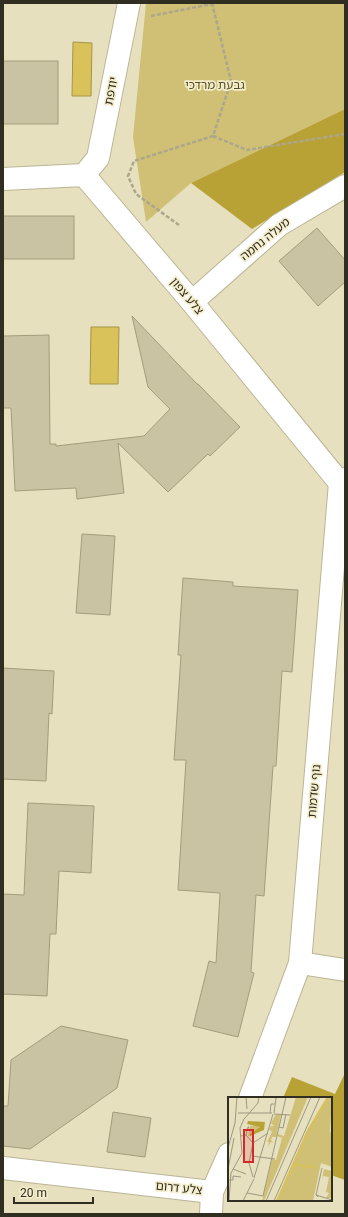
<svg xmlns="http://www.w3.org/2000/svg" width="348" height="1217" font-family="Roboto,'Noto Sans Hebrew',sans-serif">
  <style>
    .green { fill: #d0c075 }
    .forest { fill: #b8a235 }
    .water { fill: #d9c259; stroke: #a69548 }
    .building { fill: #c9c2a3; stroke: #a39d7e }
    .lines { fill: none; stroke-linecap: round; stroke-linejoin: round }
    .minor-casing { stroke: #bbb595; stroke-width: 24 }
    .path { stroke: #aba68c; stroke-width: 2.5; stroke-dasharray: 4 2; stroke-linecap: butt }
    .minor { stroke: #fff; stroke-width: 22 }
    .labels { text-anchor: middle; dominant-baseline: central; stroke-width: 3.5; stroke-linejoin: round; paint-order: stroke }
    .park-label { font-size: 12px; fill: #584f23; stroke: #f4edcc }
    .street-label { font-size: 12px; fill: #302d21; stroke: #f4edcc }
    .inset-river { fill: none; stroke: #d9c259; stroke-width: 2 }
    .inset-road { fill: none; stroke: #9d9880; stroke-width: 1 }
    .view { fill: #d62828; fill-opacity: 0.15; stroke: #d62828; stroke-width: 2 }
    .inset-edge { fill: none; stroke: #302d21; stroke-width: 2 }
  </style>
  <rect width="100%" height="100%" fill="#e6e0bf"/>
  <polygon class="green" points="146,3 345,3 345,109 191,183 146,222 133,137"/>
  <g class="forest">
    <polygon points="345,109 345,172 252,229 191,183"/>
    <polygon points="345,1073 345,1180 331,1175 331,1098 283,1098 292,1077 335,1094"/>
  </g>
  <g class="water">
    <polygon points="73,42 92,43 91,96 72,96"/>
    <polygon points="91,327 119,327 118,384 90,384"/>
  </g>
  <g class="building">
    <rect x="3" y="61" width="55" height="63"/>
    <rect x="3" y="216" width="71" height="43"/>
    <polygon points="317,228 345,260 345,282 318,306 279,261"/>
    <polygon points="132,316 197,384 198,384 240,427 210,456 208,454 168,492 118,443 124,493 77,499 76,488 15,491 11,408 3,408 3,336 49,335 50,444 56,444 56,446 144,436 170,409 148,387"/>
    <polygon points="82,534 115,536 110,615 76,613"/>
    <polygon points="183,578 233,582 233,586 298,590 292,672 282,671 276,766 273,766 264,896 256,895 251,972 254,973 238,1037 193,1026 209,961 216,963 220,893 178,890 186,760 174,760 181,655 178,655"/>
    <polygon points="3,668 54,671 52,714 49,713 46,781 3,779"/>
    <polygon points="28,803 94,806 91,873 59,871 56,934 50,934 47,996 3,994 3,894 24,895"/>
    <polygon points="61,1026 128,1040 117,1088 30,1149 3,1146 3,1106 8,1106 11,1060"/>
    <polygon points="113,1112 151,1118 145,1157 107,1152"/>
  </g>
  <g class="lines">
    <defs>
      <g id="minor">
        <polyline points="84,175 98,158 129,3"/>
        <polyline points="3,179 84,175 192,302 340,483"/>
        <polyline points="192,302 279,225 345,186"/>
        <polyline points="300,963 345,970"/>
        <polyline points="250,1098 300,963 340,483 345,479"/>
        <polyline points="3,1168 212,1192"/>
        <polyline points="211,1214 212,1192 229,1154"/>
      </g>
    </defs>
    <use href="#minor" class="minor-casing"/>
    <g class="path">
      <polyline points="151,16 212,4"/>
      <polyline points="213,136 247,150 345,134"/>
      <polyline points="179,225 136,194 128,176 134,161 213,136 231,81 212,3"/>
    </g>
    <use href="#minor" class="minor"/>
  </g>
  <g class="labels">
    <g class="park-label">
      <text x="215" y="85">גבעת מרדכי</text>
    </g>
    <g class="street-label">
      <text transform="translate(111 91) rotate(-79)">יודפת</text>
      <text transform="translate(265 239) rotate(-39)">מעלה נחמה</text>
      <text transform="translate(187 296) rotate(50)">צלע צפון</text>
      <text transform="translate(314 791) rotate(-85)">נוף שדמות</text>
      <text transform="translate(179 1188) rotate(6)">צלע דרום</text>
    </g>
  </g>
  <g transform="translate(228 1097)">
    <rect width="104" height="104" fill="#e6e0bf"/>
    <path d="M 68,0 L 80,0 L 36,104 L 34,104 L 44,62 L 48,63 L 54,41 L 49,39 L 50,37 L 56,39 ZM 99,0 L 104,0 L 102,35 L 104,36 L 104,70 L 93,66 L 85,104 L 48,104 L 79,33 ZM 48,17 L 53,18 L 48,40 L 44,40 L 43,43 L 46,46 L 43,45 L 40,50 L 41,45 L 39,45 L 44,35 L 41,32 L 43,29 L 46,29 L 43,26 ZM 28,28 L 31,29 L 31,33 L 20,39 L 22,29 ZM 96,72 L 104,74 L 104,101 L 98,101 L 101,96 L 98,95 L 101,80 L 95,79 L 94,82 L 98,83 L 94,82 Z" fill="#d0c075"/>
    <path d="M 20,24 L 37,25 L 36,33 L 22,39 L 21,38 L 32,30 L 19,27 Z" fill="#b8a235"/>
    <path class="inset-river" d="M 65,68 L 87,70M 49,104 L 80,34 L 100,0"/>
    <path class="inset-road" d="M 18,0 L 19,12M 10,16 L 44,16M 42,16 L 43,7 L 47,7M 46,16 L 48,1 L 51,0M 46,17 L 62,18M 51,30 L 55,31 L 58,17M 18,38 L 20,30 L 21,30 L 19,33M 13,39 L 18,38 L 25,46M 0,51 L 7,26 L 9,0M 24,59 L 47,62M 0,72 L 6,41M 5,72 L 18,77M 25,80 L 21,66 L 25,46 L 40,36M 26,81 L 45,17M 0,83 L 5,83 L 5,79 L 13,80M 19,96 L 35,99 L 58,0M 88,98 L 94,71M 90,100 L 88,98 L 104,103M 1,104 L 3,76 L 14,56 L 12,31 L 16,22 L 30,6 L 31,0M 15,104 L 26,82M 38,104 L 83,0M 46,104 L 92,0"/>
    <path class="view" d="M 16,33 L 25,33 L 25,65 L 16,65 Z"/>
    <rect width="104" height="104" class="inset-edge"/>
  </g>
  <rect width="348" height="1217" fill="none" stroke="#302d21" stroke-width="8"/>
  <path d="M14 1197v6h79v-6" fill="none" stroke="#302d21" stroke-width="2"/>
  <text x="20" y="1197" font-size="12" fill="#302d21" stroke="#f4edcc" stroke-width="3" paint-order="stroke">20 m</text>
</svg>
